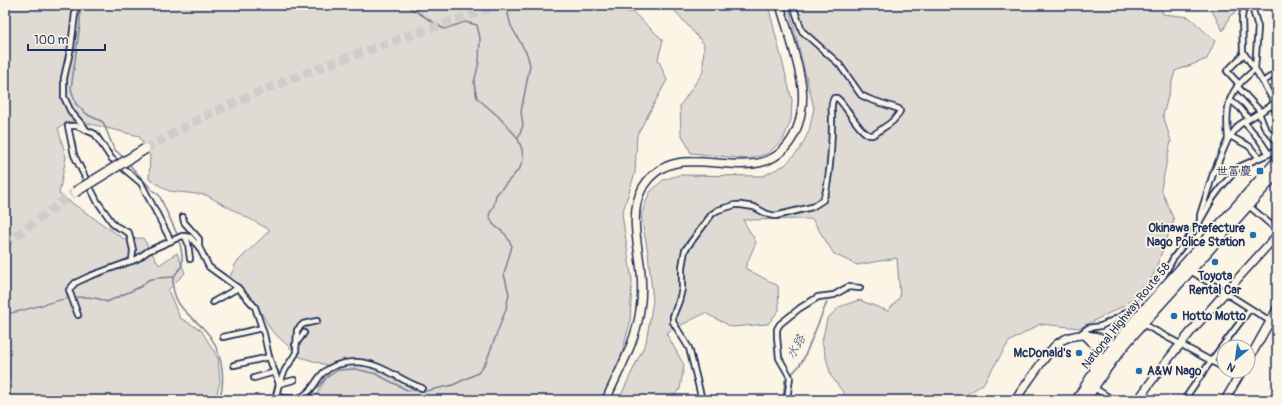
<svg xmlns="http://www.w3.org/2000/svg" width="1282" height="405" font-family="Pangolin,'Klee One',sans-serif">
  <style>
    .green { fill: #dfdbd4; stroke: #7d8599 }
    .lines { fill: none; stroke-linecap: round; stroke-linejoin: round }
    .stream { stroke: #767f94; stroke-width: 1.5 }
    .highway-tunnel { stroke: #cfcdca; stroke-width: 9; stroke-dasharray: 9 4.5; stroke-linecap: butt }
    .street-casing { stroke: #1b2f5e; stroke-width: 8 }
    .secondary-casing { stroke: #1b2f5e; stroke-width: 10 }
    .highway-casing { stroke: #1b2f5e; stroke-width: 12 }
    .street { stroke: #fcf5e5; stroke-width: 4.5 }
    .secondary { stroke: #fcf5e5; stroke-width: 7 }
    .highway { stroke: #fcf5e5; stroke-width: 9 }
    .highway-bridge-casing { stroke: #1b2f5e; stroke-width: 12; stroke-linecap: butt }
    .highway-bridge { stroke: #fcf5e5; stroke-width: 9 }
    .poi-dot { fill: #1f6fb2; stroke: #fcf5e5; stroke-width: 1.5 }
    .labels { text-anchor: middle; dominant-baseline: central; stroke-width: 3.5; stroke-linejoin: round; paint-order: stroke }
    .poi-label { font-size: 12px; font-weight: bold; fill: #1b2f5e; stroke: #fcf5e5; text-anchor: end }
    .street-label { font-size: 12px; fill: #1b2f5e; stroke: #fcf5e5 }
    .water-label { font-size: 13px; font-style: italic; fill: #485779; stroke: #fcf5e5 }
  </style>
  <rect width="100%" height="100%" fill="#fcf5e5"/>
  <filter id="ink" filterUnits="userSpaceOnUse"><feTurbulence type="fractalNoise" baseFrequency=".025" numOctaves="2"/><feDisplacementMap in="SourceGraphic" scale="8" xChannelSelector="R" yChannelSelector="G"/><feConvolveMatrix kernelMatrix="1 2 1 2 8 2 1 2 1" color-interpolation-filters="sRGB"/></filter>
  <g filter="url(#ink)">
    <g class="green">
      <polygon points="5,5 600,5 600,6 634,13 663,40 658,59 667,80 637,135 635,173 622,214 632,281 630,323 621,357 601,400 313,400 333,367 300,357 271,330 253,298 230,277 236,263 270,230 206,195 169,191 149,179 150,156 139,136 74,120 58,128 66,157 59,194 124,239 143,238 159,265 177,253 185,273 168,290 180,318 201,330 218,358 220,382 215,400 5,400"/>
      <polygon points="673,5 768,5 792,100 791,120 783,140 767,154 748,159 691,153 681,133 680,106 703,72 704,44 675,11"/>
      <polygon points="788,5 1160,5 1163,14 1189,17 1215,41 1207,59 1175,71 1163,115 1171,141 1161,189 1174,220 1152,278 1125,305 1080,328 1040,324 1009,342 983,384 963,397 919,396 916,400 849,400 831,376 822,342 827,319 839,307 859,300 888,311 900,297 897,258 857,265 834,254 812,219 743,220 756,242 745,268 778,286 779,310 768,324 732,327 705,313 666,333 684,365 680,389 669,400 623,400 621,395 646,342 653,301 648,253 641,215 650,192 663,180 679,175 763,176 785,165 800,149 809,131 814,108"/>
      <polygon points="1209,5 1244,5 1243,7 1230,16 1223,31"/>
    </g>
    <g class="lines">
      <g class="stream">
        <polyline points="80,5 80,24 71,89 76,104 88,115 103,122 114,149 124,158"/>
        <polyline points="406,5 444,29 465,22 477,25 480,38 479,62 474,83 477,98 498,116 518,138"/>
        <polyline points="128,163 152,190 159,195 178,236"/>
        <path d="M 179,240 C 181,248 183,255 182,264 C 181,269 176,272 174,277 C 172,282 173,291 175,295 C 179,309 193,318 203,328 C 221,345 227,377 219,400"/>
        <path d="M 5,314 C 37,310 76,287 107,302 L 142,286 L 148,280 L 157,278 L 174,277"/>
        <polyline points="791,375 799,366 804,358 827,302"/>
        <polyline points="253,400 263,399 271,400"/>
        <polyline points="304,400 312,394 326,378 338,370 356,369 376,374 407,390 426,391 453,385 478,373 486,362 506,309 509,294 504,274 512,246 506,235 493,224 489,215 494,205 496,195 520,168 523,159 522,149 518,139 523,125 521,112 530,65 527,54 511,26 508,14 510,5"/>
        <polyline points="783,400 785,380 788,378"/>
      </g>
      <g class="highway-tunnel">
        <path d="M 145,149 C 168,137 191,123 214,112 C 307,69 404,37 501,5"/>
        <polyline points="5,244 75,192"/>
      </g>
      <defs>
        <g id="street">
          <polyline points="76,5 71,47 64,78 64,97 71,112 85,128"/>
          <polyline points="1247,5 1243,12 1242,17 1243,52 1255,69 1275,103"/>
          <polyline points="1277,5 1277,6"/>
          <polyline points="1263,82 1277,72"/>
          <polyline points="1239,84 1227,71 1244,54"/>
          <polyline points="1237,86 1261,112"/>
          <polyline points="1230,100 1240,108 1249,119"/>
          <polyline points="1272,105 1277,113"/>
          <polyline points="1259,113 1265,128 1277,142"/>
          <polyline points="1244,122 1259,139 1269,154"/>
          <polyline points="1230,136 1249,146 1259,158"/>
          <path d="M 1228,139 C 1227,121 1225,102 1237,87 C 1242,80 1249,75 1255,69 L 1258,27 L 1252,7 L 1254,5"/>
          <polyline points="1248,205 1277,230"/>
          <polyline points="183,217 184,222 199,239 199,247"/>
          <polyline points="1200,221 1200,215 1213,174 1228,139 1239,125 1277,102"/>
          <polyline points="185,236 188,243 190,259"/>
          <polyline points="132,261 133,250 129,233 114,225 97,201 74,155 68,126 77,126 95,134 111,158 141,183 171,241"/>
          <polyline points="1191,271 1270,321"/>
          <polyline points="213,302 238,288"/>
          <polyline points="78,315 69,290 75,283 90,276 137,259 148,251 171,241 182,236 190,237 199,247 209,267 238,288 255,307 264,334 269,357 279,384 275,400"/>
          <polyline points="1143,324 1224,368"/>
          <polyline points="1079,335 1088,328 1101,326 1119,317 1137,305 1151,291 1164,275 1174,257 1196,228 1213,198 1222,186 1239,167 1277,150"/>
          <polyline points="223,337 262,328"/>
          <polyline points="295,345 304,333"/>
          <polyline points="234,365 269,357"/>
          <polyline points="1230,371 1239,376"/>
          <polyline points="254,378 275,372"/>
          <polyline points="279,384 285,370 296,353 297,330 303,324 317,321"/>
          <polyline points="279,384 294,380"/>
          <polyline points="1093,387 1113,400"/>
          <path d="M 276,396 C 286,399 300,401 308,392 C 314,387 317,379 323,373 C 332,365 346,362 357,362 C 382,363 400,381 422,388"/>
          <path d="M 702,400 L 689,348 L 673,322 L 673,316 L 679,301 L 682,289 L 682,267 L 685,250 L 712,214 L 718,210 L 735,205 L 741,205 L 754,207 L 767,214 L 775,216 L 812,207 L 823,200 L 826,191 C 831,166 832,141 832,116 C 832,109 830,104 834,98 L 837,98 C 846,104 861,137 872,135 C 876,134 880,130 883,128 C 890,124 897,118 900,111 L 899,109 L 869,99 L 861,95 L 839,64 L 802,31 L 793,5"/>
          <polyline points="787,400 790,377 779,358 777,337 777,329 780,324 800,308 818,297 834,295 848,287 860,288"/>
          <polyline points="1184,400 1211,361 1250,309"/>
        </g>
        <g id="secondary">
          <polyline points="1248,361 1277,309"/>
          <path d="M 606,400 C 619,370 636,342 640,310 C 642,298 642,285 641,273 C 639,246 628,213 643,187 C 679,128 758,199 793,137 C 801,122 804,103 802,87 C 798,59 788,32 780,5"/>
          <path d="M 1015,400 C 1024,387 1033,375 1042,362 C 1047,356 1051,348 1058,343 C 1076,330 1101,334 1118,347"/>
          <path d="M 1138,400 C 1178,342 1230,288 1277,235"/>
          <polyline points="1225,400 1242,371"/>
        </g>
        <g id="highway">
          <path d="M 1086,335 C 1097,345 1102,352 1094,367"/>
          <polyline points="1077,400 1099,365 1135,320 1277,161"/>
          <path d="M 1086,400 C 1110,357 1146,320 1179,283 C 1212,247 1244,209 1277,173"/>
        </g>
      </defs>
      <use href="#street" class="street-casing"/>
      <use href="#secondary" class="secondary-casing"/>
      <use href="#highway" class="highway-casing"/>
      <use href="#street" class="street"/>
      <use href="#secondary" class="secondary"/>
      <use href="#highway" class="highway"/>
      <defs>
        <polyline id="highway-bridge" points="75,192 145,149"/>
      </defs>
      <use href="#highway-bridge" class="highway-bridge-casing"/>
      <use href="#highway-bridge" class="highway-bridge"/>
    </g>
  </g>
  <g class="poi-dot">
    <rect x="1256" y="167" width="8" height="8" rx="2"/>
    <circle cx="1253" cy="235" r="4"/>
    <circle cx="1215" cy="262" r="4"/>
    <circle cx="1174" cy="316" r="4"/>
    <circle cx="1079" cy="353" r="4"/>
    <circle cx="1139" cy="371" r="4"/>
  </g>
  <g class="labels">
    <g class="poi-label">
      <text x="1252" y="171">世冨慶</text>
      <text x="1245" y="228">Okinawa Prefecture<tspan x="1245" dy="14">Nago Police Station</tspan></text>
      <text x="1215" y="276" text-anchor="middle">Toyota<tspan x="1215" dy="14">Rental Car</tspan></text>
      <text x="1182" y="316" text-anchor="start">Hotto Motto</text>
      <text x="1071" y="353">McDonald's</text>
      <text x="1147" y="371" text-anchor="start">A&amp;W Nago</text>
    </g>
    <g class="street-label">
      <text transform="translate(1126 316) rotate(-51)">National Highway Route 58</text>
    </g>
    <g class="water-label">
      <text transform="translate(796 347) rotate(-61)">水路</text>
    </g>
  </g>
  <rect width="1282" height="405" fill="none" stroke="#fcf5e5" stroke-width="20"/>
  <rect x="10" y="10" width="1262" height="385" fill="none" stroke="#1b2f5e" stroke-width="1.5" filter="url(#ink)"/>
  <g transform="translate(1236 359) rotate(209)"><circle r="19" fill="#fcf5e5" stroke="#a2a6af"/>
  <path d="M0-3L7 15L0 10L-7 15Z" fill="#1f6fb2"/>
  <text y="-6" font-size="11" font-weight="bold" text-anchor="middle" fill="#1b2f5e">N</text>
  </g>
  <path d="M28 44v6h77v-6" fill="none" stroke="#1b2f5e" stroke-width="2"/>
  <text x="34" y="44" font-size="12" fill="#1b2f5e" stroke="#fcf5e5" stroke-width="3" paint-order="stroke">100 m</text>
</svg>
